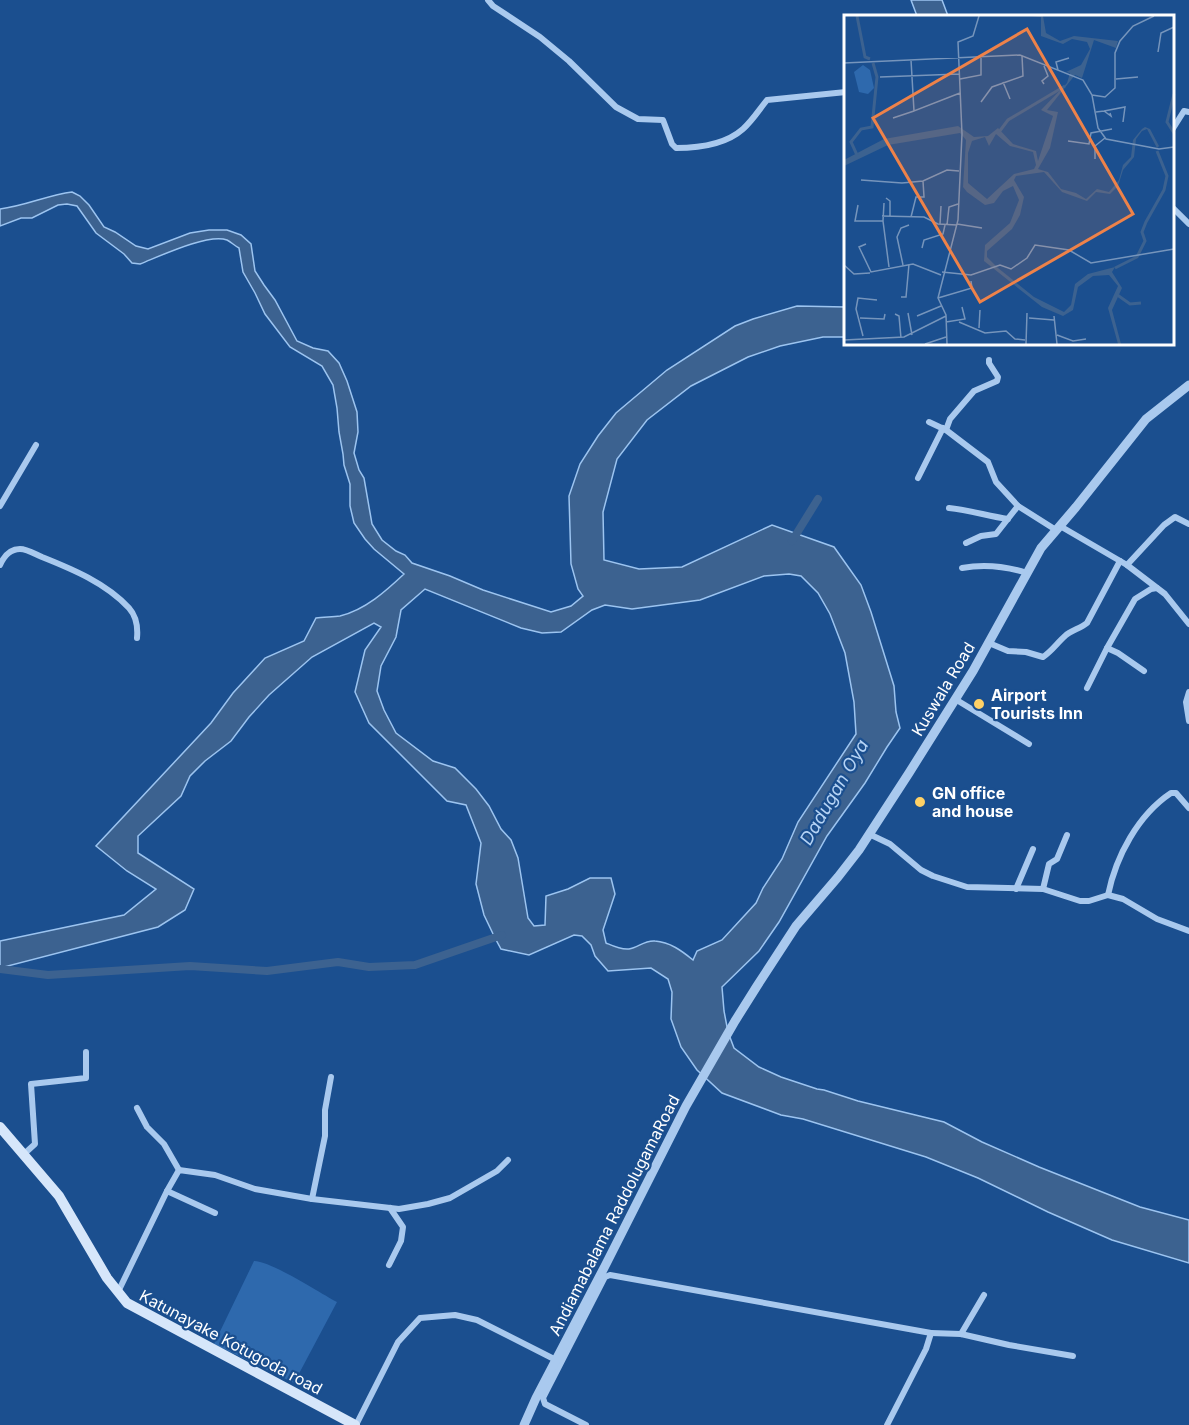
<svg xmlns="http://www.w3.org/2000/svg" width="1189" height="1425" font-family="Inter,sans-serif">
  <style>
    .green { fill: #2e69ad }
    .water { fill: #3c6290; stroke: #9cc4f0; stroke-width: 1.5; fill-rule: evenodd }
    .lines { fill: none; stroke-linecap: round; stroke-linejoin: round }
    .canal { stroke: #3c6290; stroke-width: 8 }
    .minor { stroke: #a9c9ee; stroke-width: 6 }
    .tertiary { stroke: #a9c9ee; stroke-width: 9 }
    .secondary { stroke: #d6e6fa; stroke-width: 10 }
    .poi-dot { fill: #ffd166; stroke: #1b4f8f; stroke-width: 2 }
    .labels { text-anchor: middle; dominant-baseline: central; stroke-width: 4.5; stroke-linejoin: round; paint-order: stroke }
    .street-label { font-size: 16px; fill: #fff; stroke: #1b4f8f }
    .poi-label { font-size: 16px; font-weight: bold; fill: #fff; stroke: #1b4f8f; text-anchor: start }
    .water-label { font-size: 18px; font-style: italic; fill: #b5d3f5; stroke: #1b4f8f }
    .inset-river { fill: none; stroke: #3c6290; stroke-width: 3 }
    .inset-road { fill: none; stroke: #7695bc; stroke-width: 1.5 }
    .view { fill: #ee8249; fill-opacity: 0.15; stroke: #ee8249; stroke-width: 3 }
    .inset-edge { fill: none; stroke: #fff; stroke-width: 3 }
  </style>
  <rect width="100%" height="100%" fill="#1b4f8f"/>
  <path class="green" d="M 254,1261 C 273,1262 318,1292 337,1302 L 294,1383 L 214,1344 Z"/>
  <g class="water">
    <polygon points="911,0 942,0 948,16 917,16"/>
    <path d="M 72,192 L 80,196 L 89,205 L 104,227 L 115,232 L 136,246 L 148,249 L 190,233 L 209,230 L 227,230 L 241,235 L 251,244 L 255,271 L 264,285 L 275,300 L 297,341 L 313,348 L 328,351 L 339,363 L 347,381 L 357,412 L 358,432 L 354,453 L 359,470 L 364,478 L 372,524 L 382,540 L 396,551 L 405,555 L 412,563 L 450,576 L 483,590 L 551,612 L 571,606 L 583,596 L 578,589 L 571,564 L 569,496 L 580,464 L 598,436 L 616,413 L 667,370 L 735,326 L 753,319 L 797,306 L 845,307 L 845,337 L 823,337 L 780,346 L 748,357 L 691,386 L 647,420 L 617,459 L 603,512 L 604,560 L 639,569 L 682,567 L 772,525 L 834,547 L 861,585 L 871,612 L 894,686 L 896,712 L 900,728 L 887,747 L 865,783 L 827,836 L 779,922 L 759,951 L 722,987 L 724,1011 L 728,1032 L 734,1048 L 759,1067 L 781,1077 L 817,1089 L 824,1090 L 858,1101 L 944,1122 L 982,1142 L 1039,1167 L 1140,1207 L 1189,1220 L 1189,1263 L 1112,1240 L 1048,1212 L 978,1178 L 926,1157 L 803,1119 L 781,1115 L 722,1093 L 697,1070 L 681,1047 L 671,1019 L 672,992 L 668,979 L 651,968 L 608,971 L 595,956 L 591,945 L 582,936 L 574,935 L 529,955 L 501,949 L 495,938 L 484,915 L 476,884 L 481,843 L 466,805 L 447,801 L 369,723 L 355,692 L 365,650 L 381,627 L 374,623 L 312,657 L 269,695 L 249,717 L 231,741 L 205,761 L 190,776 L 181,796 L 138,836 L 138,853 L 194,889 L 185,910 L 158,927 L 0,968 L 0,941 L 124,915 L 156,889 L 127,871 L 96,846 L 211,723 L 233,693 L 265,658 L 304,641 L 316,618 C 323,617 332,617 340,616 C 365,610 386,591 404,574 L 374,549 L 365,539 L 354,523 L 350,506 L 350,484 L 344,465 L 343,454 L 339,432 L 337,408 L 333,385 L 322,366 L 290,347 L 265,314 L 255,293 L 243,272 L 239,248 C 235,246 231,242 227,240 C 208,233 158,257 140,264 L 132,263 L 124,254 L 96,233 L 77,206 L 67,204 L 58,205 L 32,218 L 21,218 L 0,226 L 0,209 C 25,206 48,195 72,192 ZM 789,574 L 801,576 L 818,593 L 830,614 L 845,653 L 854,702 L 856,734 L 798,822 L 782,859 L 763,888 L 756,903 L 722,940 L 697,951 L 693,960 C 682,951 670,942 655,941 C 644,940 638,948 629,949 C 621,950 613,946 606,943 L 603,930 L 615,894 L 611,878 L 590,878 L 568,889 L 546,896 L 545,925 L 534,926 L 528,918 L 518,858 L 511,840 L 501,829 L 489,806 L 476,789 L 455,768 L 433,761 L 396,733 L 384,710 L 377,691 L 381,666 L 396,637 L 401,610 L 425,589 L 521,628 L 542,633 L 561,632 L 592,610 L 605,605 L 632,609 L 700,600 L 764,576 Z"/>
  </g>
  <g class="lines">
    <g class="canal">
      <polyline points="792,541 818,499"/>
      <polyline points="0,969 48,975 190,966 267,971 338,962 369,967 415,965 502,935"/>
    </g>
    <g class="minor">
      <path d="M 488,0 L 493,6 L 540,37 L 569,61 L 616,107 L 638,119 L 663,120 L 672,144 L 676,148 C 699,148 725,145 743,129 C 752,121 759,110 767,100 L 846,92"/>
      <polyline points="1172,130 1184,111 1189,112"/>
      <polyline points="1172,207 1189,224"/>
      <polyline points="929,422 946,430 988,462 996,482 1018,506 1056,530"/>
      <polyline points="946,430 950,419 974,391 997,381 998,377 989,363 989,360"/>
      <polyline points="918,478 943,428"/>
      <polyline points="0,506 36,445"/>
      <path d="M 949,508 C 969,510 988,516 1008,519"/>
      <polyline points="1060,526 1127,565 1165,594 1189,624"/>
      <polyline points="966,543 981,536 996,534 1018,506"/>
      <path d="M 0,565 C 4,556 10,549 20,549 C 27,549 35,554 42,557 C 72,569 106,583 129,608 C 137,617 138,627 137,638"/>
      <polyline points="1127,565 1164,525 1175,517 1189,524"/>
      <path d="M 962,568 C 984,564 1005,566 1027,573"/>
      <path d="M 989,643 L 1008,651 L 1026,652 L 1043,657 C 1052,651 1057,643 1065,636 C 1071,630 1080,629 1087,623 L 1120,561"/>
      <polyline points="1107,648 1118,653 1144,671"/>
      <polyline points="1087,688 1107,648 1135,599 1151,589 1157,588"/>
      <polyline points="955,699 1029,744"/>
      <polyline points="1189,721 1186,702 1189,692"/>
      <polyline points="869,834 890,844 921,870 933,876 967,887 1043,889 1080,901 1089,901 1108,895 1123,899 1157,919 1189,931"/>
      <polyline points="1016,889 1033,849"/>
      <polyline points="1043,889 1049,864 1057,859 1067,835"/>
      <path d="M 1108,895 C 1116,856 1138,815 1171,793 L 1176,793 L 1189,808"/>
      <polyline points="137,1108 147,1127 164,1144 179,1170"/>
      <polyline points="24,1154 35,1144 31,1084 86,1078 86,1052"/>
      <polyline points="167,1191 215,1213"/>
      <polyline points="312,1199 325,1136 325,1110 331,1077"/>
      <polyline points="389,1265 401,1241 403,1227 390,1208"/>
      <polyline points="118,1292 167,1191 179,1170 215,1175 255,1189 312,1199 399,1209 428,1204 450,1198 497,1171 508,1160"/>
      <polyline points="931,1333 961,1334 1009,1345 1073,1356"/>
      <polyline points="961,1334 984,1295"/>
      <polyline points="356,1425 398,1342 420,1318 455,1315 477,1320 556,1360"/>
      <polyline points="586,1425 545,1404 543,1398 605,1277 610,1275 931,1333 926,1349 887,1425"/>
    </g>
    <polyline class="tertiary" points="524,1425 536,1398 605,1266 686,1106 735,1021 757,986 796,926 838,877 859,850 909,773 973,671 1041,548 1076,507 1146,419 1189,385"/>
    <polyline class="secondary" points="0,1127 59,1196 107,1278 127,1303 355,1425"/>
  </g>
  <g class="poi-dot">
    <circle cx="979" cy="704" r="6"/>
    <circle cx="920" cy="802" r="6"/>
  </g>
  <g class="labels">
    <g class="street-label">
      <text transform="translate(943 689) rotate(-59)">Kuswala Road</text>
      <text transform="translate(614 1215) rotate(-63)">Andiamabalama RaddolugamaRoad</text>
      <text transform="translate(231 1342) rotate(28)">Katunayake Kotugoda road</text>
    </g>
    <g class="poi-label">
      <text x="991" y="695">Airport<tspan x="991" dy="18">Tourists Inn</tspan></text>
      <text x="932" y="793">GN office<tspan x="932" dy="18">and house</tspan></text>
    </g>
    <g class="water-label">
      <text transform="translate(834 792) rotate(-60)">Dadugan Oya</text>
    </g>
  </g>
  <g transform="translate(844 15)">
    <rect width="330" height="330" fill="#1b4f8f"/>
    <path d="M 19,50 L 26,55 L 30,73 L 24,79 L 15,77 L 10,57 Z" fill="#2e69ad"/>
    <path d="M 187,1 L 199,1 L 202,18 L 216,26 L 230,21 L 274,26 L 272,33 L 250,25 L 238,63 L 231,60 L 203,95 L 214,97 L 206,133 L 194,154 L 204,157 L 217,174 L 232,178 L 242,184 L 253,174 L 265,177 L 275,165 L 279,150 L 287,142 L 289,125 L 298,114 L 301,112 L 306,114 L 315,131 L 330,117 L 313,133 L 303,114 L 298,116 L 292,124 L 290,142 L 279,155 L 274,171 L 266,179 L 252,177 L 243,186 L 218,177 L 200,157 L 172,161 L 170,165 L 180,182 L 176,200 L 168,214 L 143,236 L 143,242 L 154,253 L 190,282 L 220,297 L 227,290 L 231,269 L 244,259 L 271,252 L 268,257 L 278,273 L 268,295 L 277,329 L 274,329 L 264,293 L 274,271 L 265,260 L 249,261 L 234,272 L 229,295 L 219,301 L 198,292 L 140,246 L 141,230 L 166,208 L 175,185 L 169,171 L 159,176 L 150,188 L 141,190 L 123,177 L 119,172 L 122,125 L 116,118 L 44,130 L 0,151 L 0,145 L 40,124 L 114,111 L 130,122 L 144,121 L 154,113 L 169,129 L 192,136 L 194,146 L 209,101 L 197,95 L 223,68 L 226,58 L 222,57 L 237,50 L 246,34 L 243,27 L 228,24 L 219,29 L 197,21 L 197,2 ZM 152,119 L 166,131 L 189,137 L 192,150 L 190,154 L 170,159 L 143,184 L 124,168 L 124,138 L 128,126 L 141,122 L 145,131 Z" fill="#3c6290" fill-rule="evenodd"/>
    <path class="inset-river" d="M 13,1 L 21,42 L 26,44M 155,117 L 164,105 L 221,71M 330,118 L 323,107 L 330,79M 13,140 L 7,127 L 17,114 L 28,112 L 33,62 L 29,48M 271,253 L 293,242 L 301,226 L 298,217 L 302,207 L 320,175 L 323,161 L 313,136M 272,279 L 286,289 L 297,288"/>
    <path class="inset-road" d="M 314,37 L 317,18 L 330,12M 67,45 L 70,96 L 116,78M 0,48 L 176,40 L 239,65 L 248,80 L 254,113 L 262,124 L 315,134 L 330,132M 214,55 L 212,47 L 225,43M 36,62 L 115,59M 116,64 L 137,60 L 137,41M 272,64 L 294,62M 159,67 L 166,84M 200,69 L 198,66 L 204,61 L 200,51M 248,80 L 261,82 L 271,73 L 271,38 L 276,26 L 289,11 L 310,1M 137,87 L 148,72 L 179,61 L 178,41M 260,96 L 281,92 L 279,107M 252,97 L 260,96 L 267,101 L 266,98M 49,103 L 70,96M 224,126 L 245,129 L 247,118 L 268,114M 251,144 L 251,131 L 261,123M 17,165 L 58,168 L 79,166 L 103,155 L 115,156M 42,183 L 46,186 L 46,202M 40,188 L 39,206 L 45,252M 14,190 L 11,206 L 39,206M 38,201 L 80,202 L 94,209 L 113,210M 67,202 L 72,182 L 80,182 L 79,166M 96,209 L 97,191M 113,209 L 138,213M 103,210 L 105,192 L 114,189M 22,229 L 15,232 L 27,257 L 69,249 L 97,260M 78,233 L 80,225 L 99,219 L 101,210M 0,250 L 10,259 L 26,258M 59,250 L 53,222 L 57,213 L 65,210M 98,257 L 127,260 L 156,250 L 167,254 L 183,243 L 191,230 L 225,235 L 247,248 L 330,234M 57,282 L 62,282 L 65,249M 94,283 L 128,273 L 127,266M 64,298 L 68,320M 51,299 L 55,301 L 57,323M 73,301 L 97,291M 210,301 L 213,329M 16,303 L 40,304 L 41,299M 185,303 L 210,305M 102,307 L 121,304 L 118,292M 115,307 L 141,318 L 162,316 L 171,324 L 181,325M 135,313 L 136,295M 213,320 L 229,326 L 242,324M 19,321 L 12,294 L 14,283 L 33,285M 0,325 L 60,322 L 102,301M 81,329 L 102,322M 103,329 L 102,300 L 94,283 L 114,205 L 118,119 L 114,27 L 129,21 L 135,1M 182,329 L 183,298"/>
    <path class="view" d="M 183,14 L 289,199 L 136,287 L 29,103 Z"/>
    <rect width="330" height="330" class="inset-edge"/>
  </g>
</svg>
